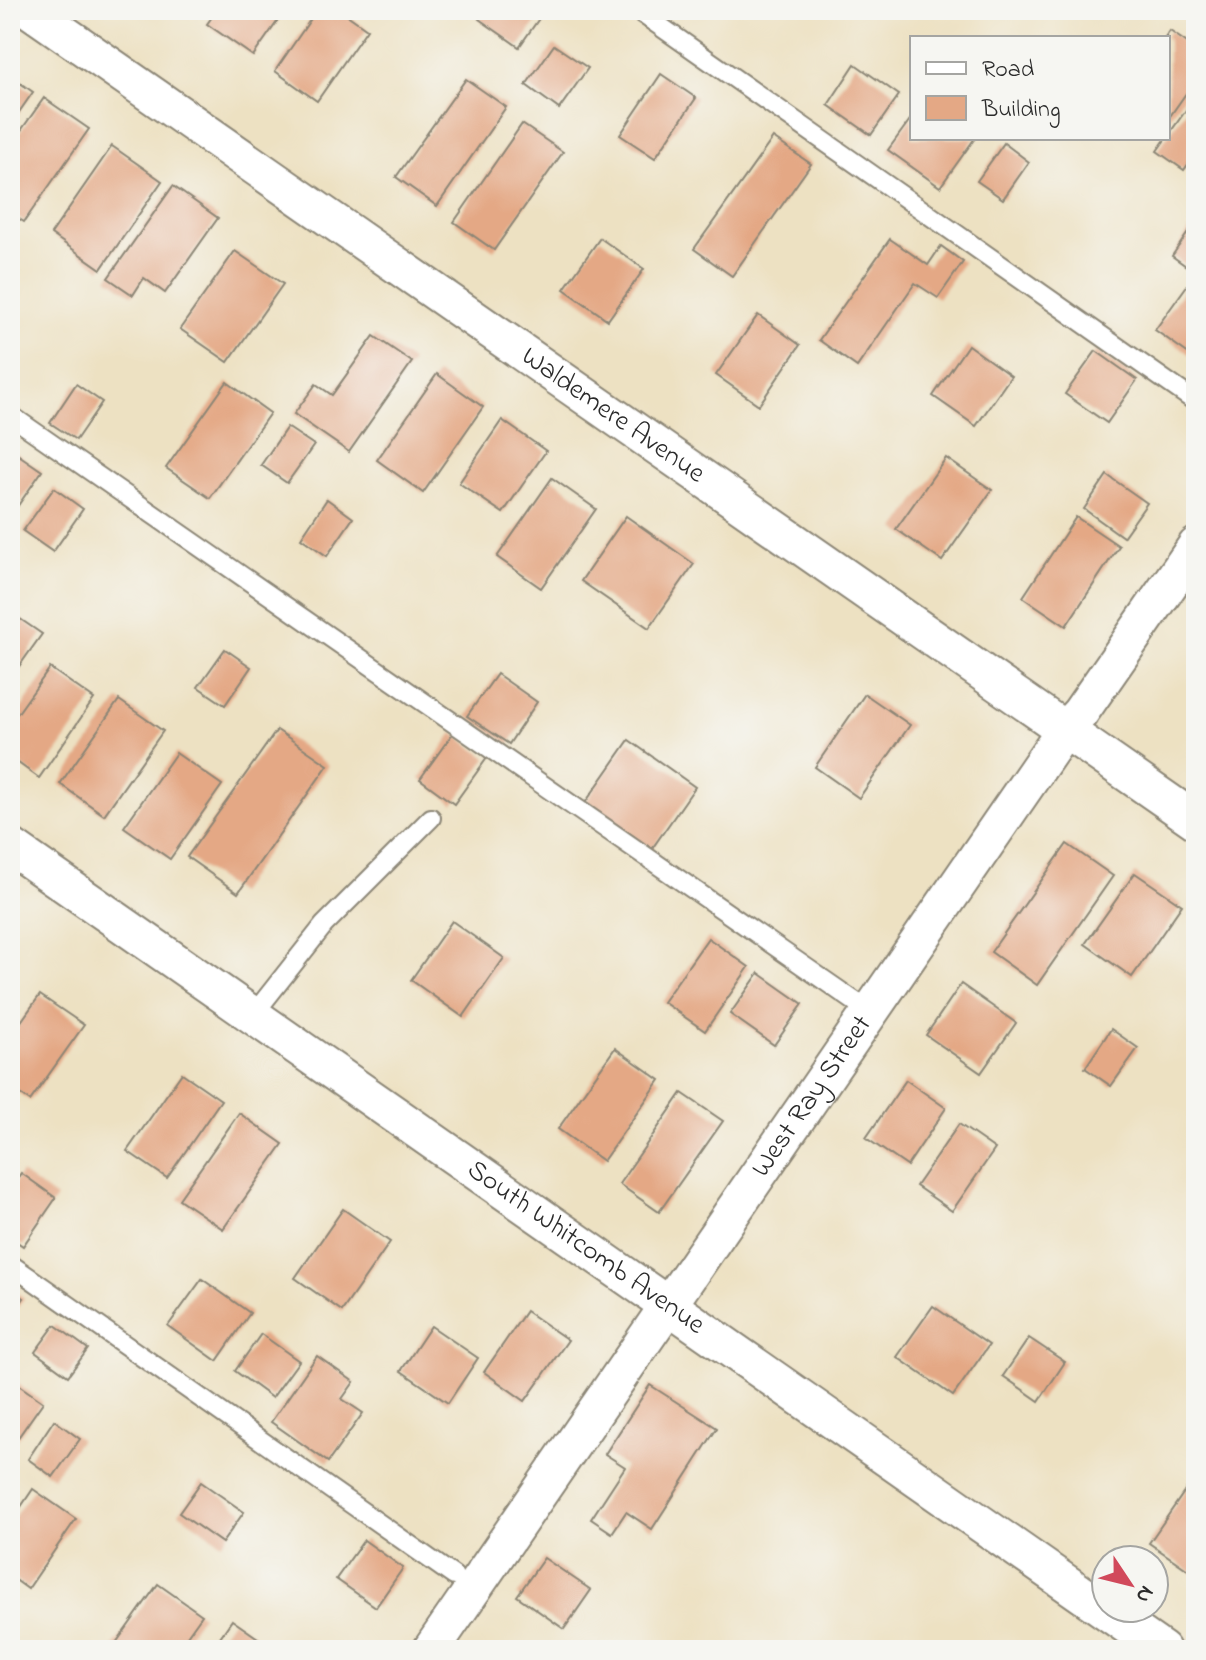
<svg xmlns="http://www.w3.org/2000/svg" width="1206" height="1660" font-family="'Indie Flower',sans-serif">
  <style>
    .building { fill: #e4a885 }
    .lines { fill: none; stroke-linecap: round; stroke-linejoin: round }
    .lane-casing { stroke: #8c8676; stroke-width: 22 }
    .street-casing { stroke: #8c8676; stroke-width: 40 }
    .lane { stroke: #fff; stroke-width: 18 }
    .street { stroke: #fff; stroke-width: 36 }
    .labels { text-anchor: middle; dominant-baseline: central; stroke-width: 8; stroke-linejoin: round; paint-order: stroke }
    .street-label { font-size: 28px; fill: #2b2b2b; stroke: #f6f6f2 }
  </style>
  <rect width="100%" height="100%" fill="#f6f6f2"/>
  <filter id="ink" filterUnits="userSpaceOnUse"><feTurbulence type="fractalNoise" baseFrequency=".0125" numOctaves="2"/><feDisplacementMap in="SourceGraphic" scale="16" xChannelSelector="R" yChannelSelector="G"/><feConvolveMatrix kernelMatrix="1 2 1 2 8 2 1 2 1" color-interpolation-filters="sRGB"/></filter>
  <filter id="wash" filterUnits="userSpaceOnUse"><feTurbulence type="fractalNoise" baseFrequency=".006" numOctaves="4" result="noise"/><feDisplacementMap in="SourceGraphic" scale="32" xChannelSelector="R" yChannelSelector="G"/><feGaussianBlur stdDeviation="1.8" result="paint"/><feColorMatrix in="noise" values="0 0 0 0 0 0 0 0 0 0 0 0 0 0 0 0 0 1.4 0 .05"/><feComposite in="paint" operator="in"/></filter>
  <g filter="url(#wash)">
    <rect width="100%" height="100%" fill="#ede1c2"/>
    <g id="blocks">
      <g class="building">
        <polygon points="217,10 281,10 284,12 253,56 207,24"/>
        <polygon points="317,10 340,10 367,29 317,101 275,71"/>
        <polygon points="485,10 545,10 519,47 479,19"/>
        <polygon points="1170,31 1196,49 1196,79 1168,119 1168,38 1165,38"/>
        <polygon points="554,45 588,68 559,109 526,85"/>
        <polygon points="855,64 899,95 871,135 828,105"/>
        <polygon points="661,74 696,98 655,158 620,135"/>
        <polygon points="10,76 33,92 10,125"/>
        <polygon points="466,79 506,107 437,206 396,177"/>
        <polygon points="1196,96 1196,153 1184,170 1157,151"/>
        <polygon points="44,98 89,129 24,222 10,213 10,146"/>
        <polygon points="912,117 912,138 975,138 940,187 888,150"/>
        <polygon points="522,124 563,152 494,250 454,222"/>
        <polygon points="773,138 811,164 732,276 694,249"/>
        <polygon points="1004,143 1029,162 1003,199 977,181"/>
        <polygon points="112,146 162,181 101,269 51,234"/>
        <polygon points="173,186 218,218 165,293 144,278 133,295 108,278"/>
        <polygon points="1196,221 1196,273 1172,256"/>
        <polygon points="600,238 644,269 608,320 564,289"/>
        <polygon points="890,239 928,265 941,246 963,262 938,298 915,283 857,367 819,340"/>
        <polygon points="235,251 283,284 228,362 180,329"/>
        <polygon points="1196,273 1196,359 1155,330"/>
        <polygon points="758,315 800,345 759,405 716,375"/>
        <polygon points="374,336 412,362 349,452 294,414 316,384 332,395"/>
        <polygon points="968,345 1011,376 976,426 933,396"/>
        <polygon points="1096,351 1137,380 1107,423 1065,394"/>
        <polygon points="437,374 483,407 423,493 377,460"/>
        <polygon points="227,382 270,413 210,498 166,468"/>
        <polygon points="76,384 102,402 76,440 50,423"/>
        <polygon points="502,420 546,451 503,513 459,483"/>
        <polygon points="287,427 314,445 287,483 261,465"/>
        <polygon points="10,449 42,471 10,517"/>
        <polygon points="946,458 992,490 942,561 896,529"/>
        <polygon points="1107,475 1147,503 1123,537 1084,509"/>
        <polygon points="552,478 596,509 541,588 497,557"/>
        <polygon points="54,488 83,509 53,552 23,531"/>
        <polygon points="327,499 353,518 327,556 301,538"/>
        <polygon points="626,516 694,564 649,628 581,581"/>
        <polygon points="1076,517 1119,546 1066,626 1023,597"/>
        <polygon points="10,612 42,634 10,679"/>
        <polygon points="225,649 251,667 225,705 198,687"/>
        <polygon points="50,668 94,699 39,778 10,757 10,724"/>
        <polygon points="497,674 537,702 509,744 467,716"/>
        <polygon points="865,694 910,725 859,798 815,767"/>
        <polygon points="119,700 163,731 104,815 60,784"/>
        <polygon points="277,730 328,765 238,893 187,857"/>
        <polygon points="453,733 487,758 454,804 420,779"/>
        <polygon points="629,740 695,787 651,850 585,803"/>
        <polygon points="176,753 222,785 170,859 124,827"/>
        <polygon points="1067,844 1113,876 1037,985 991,952"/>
        <polygon points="1135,873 1182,905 1132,977 1085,944"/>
        <polygon points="452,921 504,958 463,1017 411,980"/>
        <polygon points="708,938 749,967 705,1031 663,1002"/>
        <polygon points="759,973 803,1004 774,1045 730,1014"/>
        <polygon points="961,984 1016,1023 981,1073 926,1035"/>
        <polygon points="40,995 84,1025 30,1101 10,1087 10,1037"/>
        <polygon points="1111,1029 1138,1048 1111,1086 1085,1068"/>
        <polygon points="615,1048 660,1080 603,1161 558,1129"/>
        <polygon points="182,1073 221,1100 167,1178 127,1151"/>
        <polygon points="906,1080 946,1108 907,1166 866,1138"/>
        <polygon points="682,1093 723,1121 659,1212 619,1184"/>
        <polygon points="239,1113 283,1144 223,1229 179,1199"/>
        <polygon points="959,1124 995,1149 952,1211 916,1186"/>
        <polygon points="21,1173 56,1198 23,1246 10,1237 10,1189"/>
        <polygon points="343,1209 390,1242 342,1311 295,1278"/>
        <polygon points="202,1279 250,1313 217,1361 168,1326"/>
        <polygon points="10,1288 24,1298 10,1318"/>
        <polygon points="933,1306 989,1345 953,1396 897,1357"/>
        <polygon points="526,1311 568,1340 525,1401 484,1372"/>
        <polygon points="55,1325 88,1349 68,1376 35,1352"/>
        <polygon points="431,1326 478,1358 448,1403 401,1371"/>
        <polygon points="261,1334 299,1361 272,1398 235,1371"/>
        <polygon points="1029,1338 1065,1362 1039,1401 1003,1376"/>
        <polygon points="317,1356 354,1382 342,1399 363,1413 328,1462 271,1422"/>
        <polygon points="10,1379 43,1402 10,1449"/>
        <polygon points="650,1385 717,1428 652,1529 626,1512 612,1533 591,1519 625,1467 605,1454"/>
        <polygon points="54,1420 80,1439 53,1477 28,1459"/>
        <polygon points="1196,1475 1196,1571 1194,1574 1149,1543"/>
        <polygon points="201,1482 244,1512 222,1543 179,1513"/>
        <polygon points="33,1489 76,1519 28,1589 10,1576 10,1523"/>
        <polygon points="364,1540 403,1568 376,1607 336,1579"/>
        <polygon points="544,1558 591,1590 564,1629 517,1596"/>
        <polygon points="158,1584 202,1615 177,1650 111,1650"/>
        <polygon points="232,1620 275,1650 211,1650"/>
      </g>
    </g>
  </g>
  <g filter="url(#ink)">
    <use href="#blocks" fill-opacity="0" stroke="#8c8676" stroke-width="2"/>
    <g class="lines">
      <defs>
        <g id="lane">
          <polyline points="637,10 1196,402"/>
          <polyline points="10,415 870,1012"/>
          <polyline points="253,1015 324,925 431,818"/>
          <polyline points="10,1264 454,1576"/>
        </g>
        <g id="street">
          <path id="s1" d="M 30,10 L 1196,821"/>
          <path id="s2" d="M 10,846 L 1162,1650"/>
          <path id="s3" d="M 431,1650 L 1065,729 L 1080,713 L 1196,546"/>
        </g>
      </defs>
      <use href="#lane" class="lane-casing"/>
      <use href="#street" class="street-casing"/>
      <use href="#lane" class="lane"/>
      <use href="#street" class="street"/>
    </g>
  </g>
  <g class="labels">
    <g class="street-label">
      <text stroke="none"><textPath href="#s1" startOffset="710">Waldemere Avenue</textPath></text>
      <text stroke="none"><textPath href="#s3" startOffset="672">West Ray Street</textPath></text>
      <text stroke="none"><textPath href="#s2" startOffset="702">South Whitcomb Avenue</textPath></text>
    </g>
  </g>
  <rect width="1206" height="1660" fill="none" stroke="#f6f6f2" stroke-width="40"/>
  <rect x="910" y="36" width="260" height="104" fill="#f6f6f2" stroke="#a5a5a2" stroke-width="2"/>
  <rect x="926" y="62" width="40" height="12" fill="#ffffff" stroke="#a5a5a2" stroke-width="2"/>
  <text x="982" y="76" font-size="24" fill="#2b2b2b">Road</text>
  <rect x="926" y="96" width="40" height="24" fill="#e4a885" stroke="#a5a5a2" stroke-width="2"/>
  <text x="982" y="116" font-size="24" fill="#2b2b2b">Building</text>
  <g transform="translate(1130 1584) rotate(125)"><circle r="38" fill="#f6f6f2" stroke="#a5a5a2" stroke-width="2"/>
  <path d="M0-6L14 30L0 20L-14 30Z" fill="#d1495b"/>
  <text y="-12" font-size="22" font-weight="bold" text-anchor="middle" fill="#2b2b2b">N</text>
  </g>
</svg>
